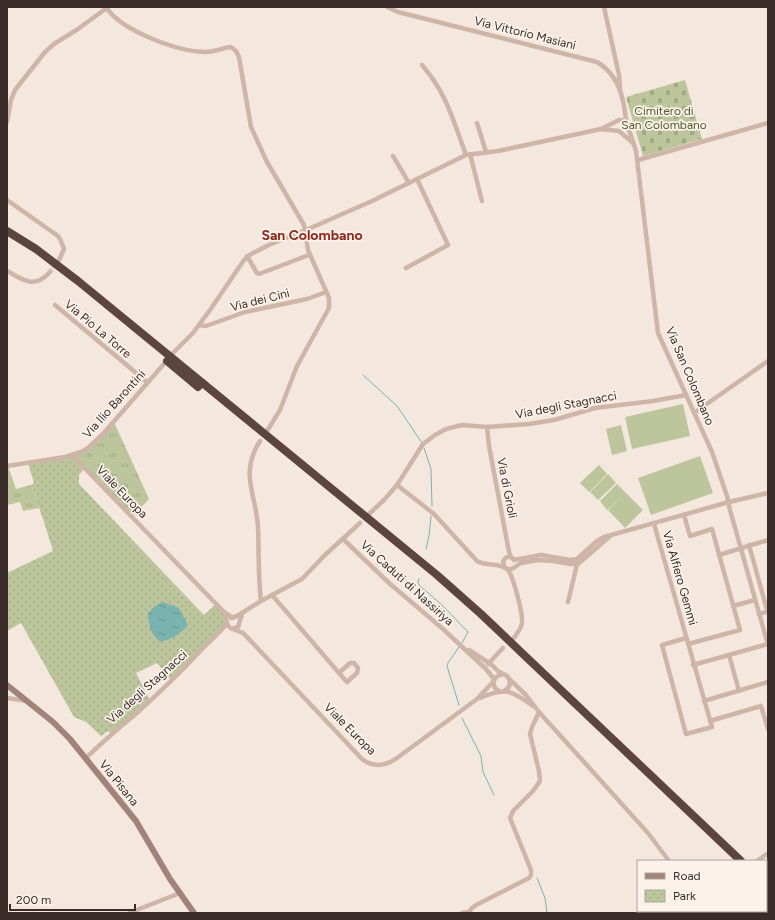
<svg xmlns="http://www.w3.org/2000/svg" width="775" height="920" font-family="Figtree,sans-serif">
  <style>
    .grass { fill: url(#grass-tufts) }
    .cemetery { fill: url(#cemetery-stones) }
    .park { fill: url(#park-dots) }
    .garden { fill: #bcc59c }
    .water { fill: url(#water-ripples) }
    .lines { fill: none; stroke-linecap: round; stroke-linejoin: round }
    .stream { stroke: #7ab4b0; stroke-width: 1 }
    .street-tunnel { stroke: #cfc2ba; stroke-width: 4.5; stroke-dasharray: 4.5 2; stroke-linecap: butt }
    .street { stroke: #ceb5a8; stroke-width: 4.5 }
    .secondary { stroke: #a28379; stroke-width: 6 }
    .highway { stroke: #5c453f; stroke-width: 8 }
    .labels { text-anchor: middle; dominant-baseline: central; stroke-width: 3.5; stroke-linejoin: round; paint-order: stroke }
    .street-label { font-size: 12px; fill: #3a2c29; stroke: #fbf2eb }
    .park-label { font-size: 12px; fill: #4f5a2b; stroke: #fbf2eb }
    .quarter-label { font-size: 14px; font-weight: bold; fill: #8f2a1c; stroke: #fbf2eb }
  </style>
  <defs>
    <pattern id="grass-tufts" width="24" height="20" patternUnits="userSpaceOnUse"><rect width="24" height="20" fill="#bcc59c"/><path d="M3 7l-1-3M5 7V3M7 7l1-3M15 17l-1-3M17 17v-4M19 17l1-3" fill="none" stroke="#a2a986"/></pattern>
    <pattern id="cemetery-stones" width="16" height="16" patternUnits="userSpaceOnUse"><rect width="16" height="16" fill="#bcc59c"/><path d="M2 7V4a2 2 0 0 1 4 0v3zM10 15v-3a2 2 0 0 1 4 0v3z" fill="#a2a986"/></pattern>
    <pattern id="park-dots" width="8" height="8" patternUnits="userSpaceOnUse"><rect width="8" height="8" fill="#bcc59c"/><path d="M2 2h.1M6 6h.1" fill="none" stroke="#a2a986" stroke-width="1.8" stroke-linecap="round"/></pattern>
    <pattern id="water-ripples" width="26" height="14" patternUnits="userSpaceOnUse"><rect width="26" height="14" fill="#7ab4b0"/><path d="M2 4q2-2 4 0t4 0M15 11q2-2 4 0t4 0" fill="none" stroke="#65938f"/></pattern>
  </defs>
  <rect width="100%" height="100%" fill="#f4e7de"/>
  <g class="grass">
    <polygon points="114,422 149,499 132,517 72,455 81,452"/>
    <polygon points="7,466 8,466 16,489 31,485 39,508 23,511 20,502 7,505"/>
  </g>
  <polygon class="cemetery" points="685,80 702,139 643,156 626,97"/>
  <polygon class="park" points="72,455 85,468 79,475 79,484 204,615 216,604 224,612 227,622 171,680 157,663 136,673 150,700 111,734 108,731 101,736 86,722 74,717 21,623 7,631 7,573 53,551 44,522 31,485 34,483 28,463"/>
  <g class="garden">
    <polygon points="683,404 690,436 632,449 625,417"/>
    <polygon points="621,425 627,451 612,455 606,429"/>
    <polygon points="700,456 713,493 651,515 638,478"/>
    <polygon points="599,465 607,474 589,492 580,483"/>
    <polygon points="608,474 616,483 598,500 590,492"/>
    <polygon points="617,484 643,510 625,528 608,510 621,497 607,510 600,501"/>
  </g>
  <path class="water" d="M 163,602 L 179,608 L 188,625 C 181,634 170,640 160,642 C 151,634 148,625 148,613 L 155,606 Z"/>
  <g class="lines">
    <g class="stream">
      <polyline points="363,375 397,406 422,443"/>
      <polyline points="424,448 431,469 432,506"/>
      <polyline points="426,549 429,536 431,516"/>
      <polyline points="419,579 418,583 420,586 443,606 468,632 462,643"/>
      <polyline points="459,705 447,666 448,663 459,647"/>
      <polyline points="462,718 481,756 483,772 494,795"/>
      <polyline points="537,878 545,898 547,913"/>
    </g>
    <polyline class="street-tunnel" points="49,273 57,263"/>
    <g class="street">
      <path d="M 106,7 C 121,31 179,52 206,52 C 215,52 222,48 231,47 L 236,51 L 239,57 L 251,127 L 267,162 L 304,225 L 308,250 L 329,298 L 329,308 L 297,366 L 280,410 L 267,431"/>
      <path d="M 387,7 L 398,12 L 597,62 C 614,72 621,88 624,106 C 625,112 625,116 627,122"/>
      <polyline points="604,7 619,75 620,88"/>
      <path d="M 422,65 C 447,94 453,120 466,155"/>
      <polyline points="7,122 11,100 15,90 45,52 54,44 78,29 108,7"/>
      <polyline points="477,123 486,152"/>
      <polyline points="601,129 619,120 625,120 628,124 629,130 636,151 658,333 712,452 727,496 730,510 768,645"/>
      <polyline points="470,154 482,201"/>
      <polyline points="393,156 409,183"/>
      <polyline points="638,160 768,123"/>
      <polyline points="7,200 58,236 61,241 64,249 59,260"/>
      <polyline points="247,256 257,273 259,274 309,255"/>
      <polyline points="406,268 448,245 417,179"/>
      <path d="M 7,271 C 23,280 34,289 49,273"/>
      <polyline points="55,305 147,382"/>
      <polyline points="199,325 206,326 245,312 307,299 326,292"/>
      <polyline points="173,353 193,333 210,310 244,260 251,254 271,244 306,230 372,201 466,155 498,151 601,129 619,131 633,143"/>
      <polyline points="694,413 768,361"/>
      <polyline points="487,427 489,446 509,552 511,557"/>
      <path d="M 260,441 C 239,473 256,494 258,527 C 259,552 258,577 261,601"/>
      <polyline points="72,455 223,611 233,618"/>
      <polyline points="7,466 65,457 81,452 88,448 103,434 163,365"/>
      <path d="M 397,485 L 434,514 L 477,561 C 487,567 498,562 507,569 C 513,574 523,614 522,623 C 521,629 517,634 513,639"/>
      <polyline points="369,514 384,500 397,485 423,444 435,435 446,429 462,425 487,427 529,424 554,420 595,408 653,401 686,395"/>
      <polyline points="684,515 690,536 712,529 740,630 688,644"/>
      <polyline points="654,524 712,727 686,734 662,645 686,638"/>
      <polyline points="343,539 389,583 443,629 486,669 494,679"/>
      <polyline points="749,545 767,610 766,612 759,614"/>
      <polyline points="719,555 768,540"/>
      <path d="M 505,568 L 503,562 C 505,556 510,555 514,560 L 541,555 L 570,560 L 577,559 L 597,541 L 604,537 L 729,502 L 768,493"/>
      <polyline points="507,569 512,569 521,563 538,560 553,561 570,564 578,564 609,537"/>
      <polyline points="272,595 339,673 347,682 357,673 358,668 354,663 350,663 339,673"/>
      <polyline points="568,602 575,573 577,563"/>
      <polyline points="733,606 755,600"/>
      <polyline points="224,612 228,626 232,629 238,627 242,614"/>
      <polyline points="231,618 237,616 261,601 302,579 325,555 360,523"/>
      <path d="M 233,629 L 243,633 L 246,636 L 362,759 C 373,768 386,766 397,758 L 477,699 L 493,682"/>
      <polyline points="469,650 492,665 498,671 503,674"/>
      <polyline points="729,655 739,691"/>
      <polyline points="488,664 503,648"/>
      <polyline points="693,665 768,644"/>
      <polyline points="508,678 526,695 539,712 648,833 669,861"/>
      <path d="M 499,691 L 495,688 L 493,682 L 496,677 L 502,674 C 509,675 511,680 509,687 L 504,691"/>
      <polyline points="7,698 27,701"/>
      <path d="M 480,698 C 505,687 512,690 533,706"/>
      <polyline points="704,701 768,682"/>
      <polyline points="710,721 761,706 768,729"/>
      <path d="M 85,759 C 102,742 120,727 138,712 C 161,691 183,670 204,647 C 212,639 221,632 227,623"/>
      <polyline points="757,861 768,853"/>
      <polyline points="691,911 692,913"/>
      <polyline points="129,913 180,893"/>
      <polyline points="462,913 469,912"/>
      <polyline points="469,913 471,909 476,905 529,878 531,875 531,870 510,818 513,811 533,791 540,781 539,771 530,734 532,727 539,712"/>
      <polyline points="705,913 707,911"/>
    </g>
    <polyline class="secondary" points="7,685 53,722 70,739 136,821 170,879 194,913"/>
    <g class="highway">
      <polyline points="7,231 36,249 78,281 437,575 481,614 741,861"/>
      <polyline points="167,361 198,387"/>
      <polyline points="766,892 768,894"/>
    </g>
  </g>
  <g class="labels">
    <g class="street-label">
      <text transform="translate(525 33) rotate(14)">Via Vittorio Masiani</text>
      <text transform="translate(260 300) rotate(-14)">Via dei Cini</text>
      <text transform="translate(98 329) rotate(40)">Via Pio La Torre</text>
      <text transform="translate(690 376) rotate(67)">Via San Colombano</text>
      <text transform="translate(114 404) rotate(-48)">Via Ilio Barontini</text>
      <text transform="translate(566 405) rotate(-11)">Via degli Stagnacci</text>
      <text transform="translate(507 488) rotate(79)">Via di Grioli</text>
      <text transform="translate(122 492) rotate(46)">Viale Europa</text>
      <text transform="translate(680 578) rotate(74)">Via Alfiero Gemmi</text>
      <text transform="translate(407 583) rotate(42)">Via Caduti di Nassiriya</text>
      <text transform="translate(147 687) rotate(-42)">Via degli Stagnacci</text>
      <text transform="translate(350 729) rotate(45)">Viale Europa</text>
      <text transform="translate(119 783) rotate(51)">Via Pisana</text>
    </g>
    <g class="park-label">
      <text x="664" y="111">Cimitero di<tspan x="664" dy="14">San Colombano</tspan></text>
    </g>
    <g class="quarter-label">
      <text x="312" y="235">San Colombano</text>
    </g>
  </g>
  <rect width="775" height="920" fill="none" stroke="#3a2c29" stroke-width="16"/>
  <rect x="637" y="860" width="130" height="52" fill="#fbf2eb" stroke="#aea39d"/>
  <rect x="645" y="873" width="20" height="6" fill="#a28379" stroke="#aea39d"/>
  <text x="673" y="880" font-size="12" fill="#3a2c29">Road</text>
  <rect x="645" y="890" width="20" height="12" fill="url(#park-dots)" stroke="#aea39d"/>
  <text x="673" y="900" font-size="12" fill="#3a2c29">Park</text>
  <path d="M10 904v6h125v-6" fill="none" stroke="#3a2c29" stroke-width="2"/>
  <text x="16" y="904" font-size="12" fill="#3a2c29" stroke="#fbf2eb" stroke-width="3" paint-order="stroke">200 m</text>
</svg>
